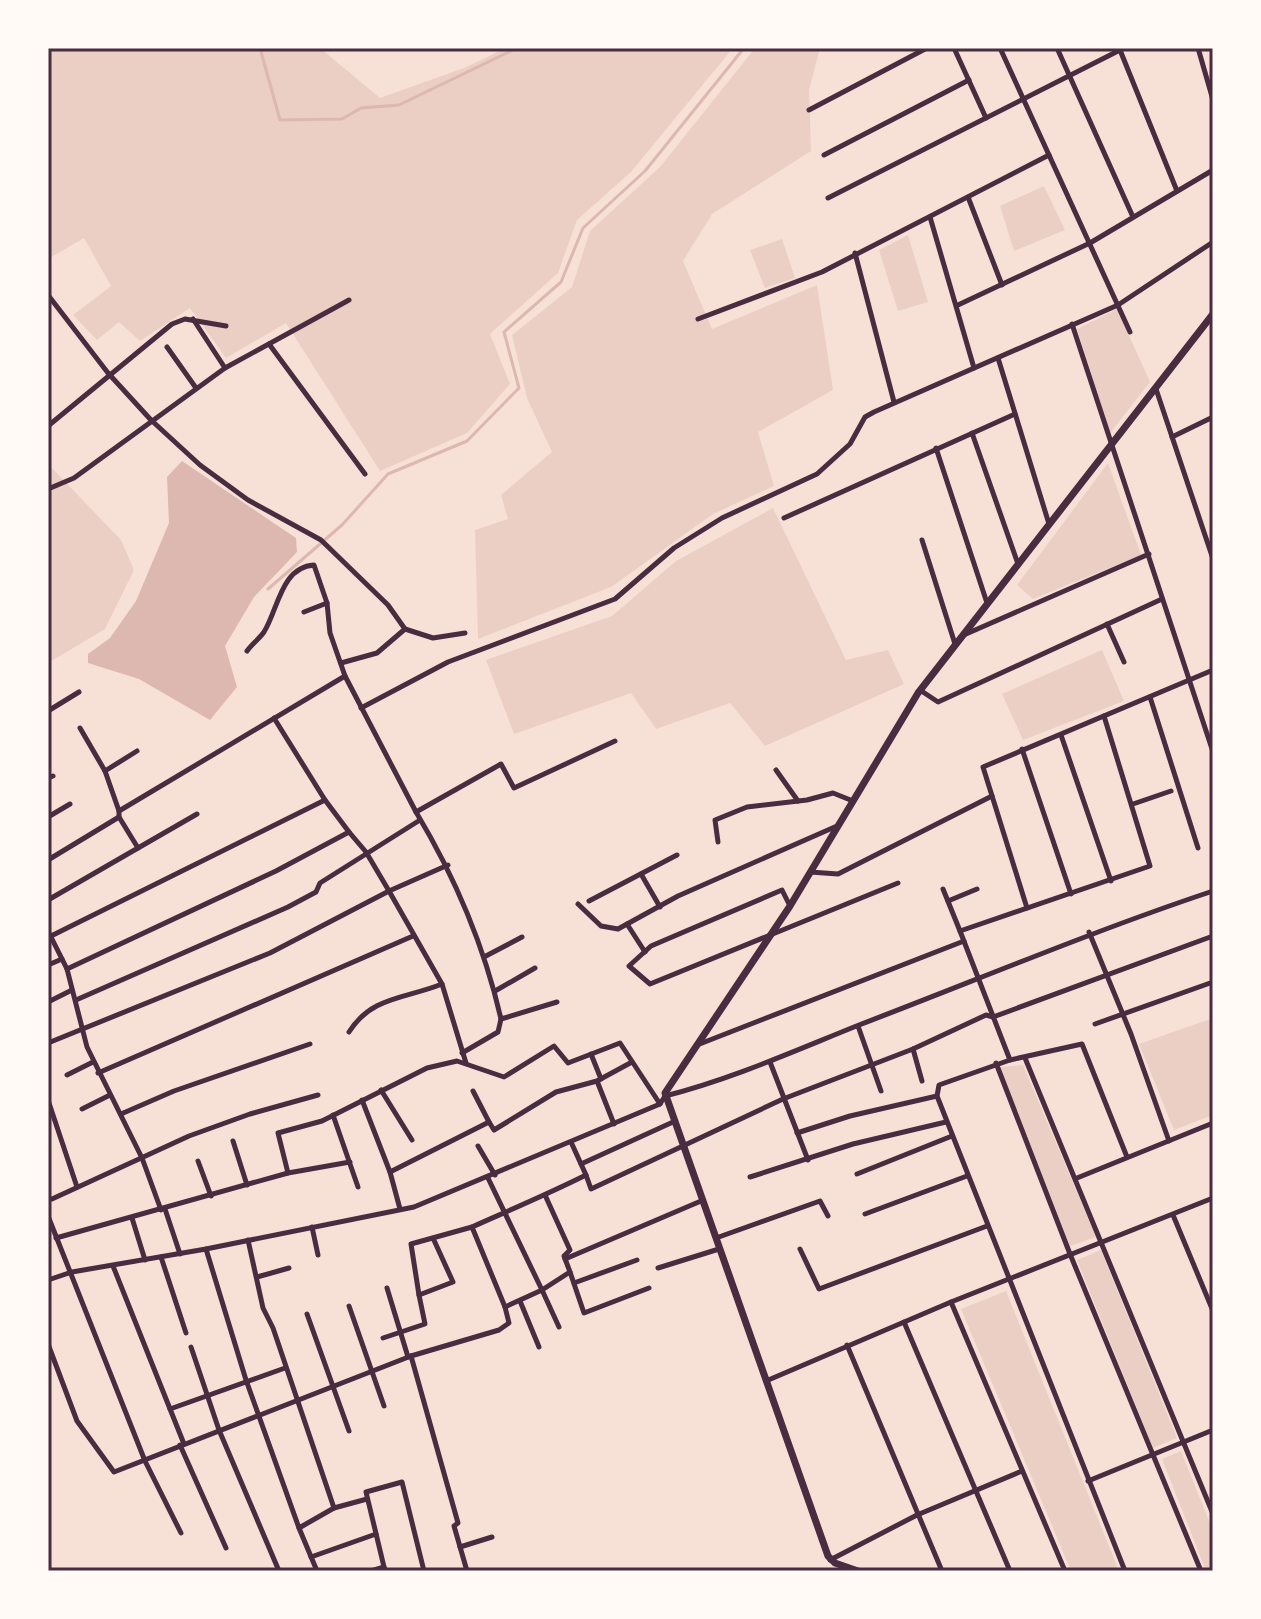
<svg xmlns="http://www.w3.org/2000/svg" width="1261" height="1619" font-family="Ubuntu,sans-serif">
  <style>
    .green { fill: #ebcfc5 }
    .water { fill: #dcb8b0 }
    .lines { fill: none; stroke-linecap: round; stroke-linejoin: round }
    .stream { stroke: #dcb8b0; stroke-width: 3 }
    .minor { stroke: #4a2c40; stroke-width: 5 }
    .secondary { stroke: #4a2c40; stroke-width: 7 }
    .neatline { fill: none; stroke: #4a2c40; stroke-width: 3 }
  </style>
  <rect width="100%" height="100%" fill="#f7e1d7"/>
  <g class="green">
    <polygon points="48,48 320,48 380,98 464,68 506,48 733,48 631,172 577,220 558,273 490,334 510,384 467,433 380,471 286,323 226,358 190,308 140,341 119,322 97,340 73,315 111,286 84,238 48,259"/>
    <polygon points="755,48 820,48 809,90 811,151 712,214 683,261 712,329 817,285 833,390 758,432 774,486 713,514 611,587 478,639 475,530 508,519 501,495 552,452 527,398 512,335 572,287 590,231 660,167"/>
    <polygon points="1044,186 1065,230 1014,251 1000,206"/>
    <polygon points="908,235 928,302 898,311 879,250"/>
    <polygon points="782,239 795,278 765,288 750,250"/>
    <polygon points="1117,309 1150,382 1110,433 1077,329"/>
    <polygon points="1108,463 1141,555 1033,599 1017,585"/>
    <polygon points="48,464 121,540 134,570 105,629 48,663"/>
    <polygon points="773,508 846,660 888,650 904,684 765,746 730,703 656,729 631,693 514,734 486,660 612,616 676,561"/>
    <polygon points="1102,650 1124,701 1023,740 1002,694"/>
    <polygon points="1213,1018 1213,1115 1174,1130 1139,1044"/>
    <polygon points="1023,1065 1096,1237 1070,1246 1000,1067"/>
    <polygon points="1101,1250 1177,1438 1153,1448 1077,1260"/>
    <polygon points="1006,1291 1119,1571 1071,1571 961,1309"/>
    <polygon points="1181,1451 1213,1531 1213,1571 1206,1571 1162,1459"/>
  </g>
  <polygon class="water" points="182,461 296,538 297,552 254,597 225,646 237,687 210,720 139,679 88,663 88,654 110,638 136,601 169,523 167,477"/>
  <g class="lines">
    <g class="stream">
      <polyline points="260,48 280,120 342,119 361,108 399,105 517,48"/>
      <polyline points="268,589 342,525 388,474 467,441 519,388 504,332 561,282 583,228 645,171 744,48"/>
    </g>
    <g class="minor">
      <polyline points="833,48 834,48"/>
      <polyline points="954,48 986,118"/>
      <polyline points="1000,48 1130,332"/>
      <polyline points="1057,48 1133,217"/>
      <polyline points="1198,48 1213,100"/>
      <polyline points="1120,50 1177,191"/>
      <polyline points="809,110 927,48"/>
      <polyline points="824,155 969,80"/>
      <polyline points="968,197 1002,285"/>
      <polyline points="828,198 1124,48"/>
      <polyline points="930,217 974,368"/>
      <polyline points="855,253 894,402"/>
      <polyline points="48,295 108,373 151,420 200,465 248,500 321,540 388,605 405,629 433,638 465,633"/>
      <polyline points="958,305 1090,243 1213,170"/>
      <polyline points="193,319 225,368"/>
      <polyline points="698,319 822,272 1049,155"/>
      <polyline points="1072,324 1213,752"/>
      <polyline points="269,344 365,474"/>
      <polyline points="167,347 196,388"/>
      <polyline points="998,358 1049,524"/>
      <polyline points="1156,389 1213,559"/>
      <polyline points="48,426 172,324 185,319 226,326"/>
      <polyline points="972,433 1018,564"/>
      <polyline points="1172,437 1213,417"/>
      <polyline points="936,448 987,603"/>
      <polyline points="48,489 74,478 225,368 349,300"/>
      <polyline points="784,518 1015,414"/>
      <polyline points="922,540 955,644"/>
      <polyline points="304,612 327,603"/>
      <polyline points="1107,624 1124,662"/>
      <polyline points="966,634 1149,554"/>
      <path d="M 247,651 C 252,644 259,639 264,632 C 278,610 281,567 314,565 L 327,603 L 330,633 L 345,676 L 416,812 L 501,764 L 514,788 L 615,741"/>
      <polyline points="341,663 377,653 405,629"/>
      <polyline points="920,690 938,702 1162,599"/>
      <polyline points="1150,697 1198,848"/>
      <polyline points="361,708 448,662 615,599 674,548 722,518 817,474 850,444 865,417 874,412 1118,305 1213,242"/>
      <polyline points="48,711 79,692"/>
      <polyline points="1104,716 1150,866 960,931 1010,1060 939,1085 937,1096 1125,1571"/>
      <polyline points="80,728 105,771 119,811"/>
      <polyline points="1061,735 1111,881"/>
      <polyline points="1022,749 1071,894"/>
      <polyline points="776,770 798,801"/>
      <polyline points="105,771 137,751"/>
      <polyline points="48,778 53,776"/>
      <polyline points="1133,804 1171,791"/>
      <path d="M 416,812 C 455,877 484,945 501,1019 L 557,1002"/>
      <polyline points="48,817 70,804"/>
      <polyline points="718,842 715,820 747,807 807,800 833,793 853,801"/>
      <polyline points="138,848 197,814"/>
      <polyline points="48,860 119,817 119,811 345,676"/>
      <polyline points="448,865 389,891 442,984 466,1063"/>
      <polyline points="810,872 838,874 992,796"/>
      <polyline points="641,874 660,907"/>
      <polyline points="943,889 960,931"/>
      <polyline points="48,900 138,848 119,817"/>
      <polyline points="589,901 677,855"/>
      <polyline points="948,901 977,889"/>
      <polyline points="578,904 601,926 618,929 678,896 837,826"/>
      <polyline points="790,906 782,890 651,946 629,966 650,984 898,883"/>
      <polyline points="1027,908 983,767 1213,670"/>
      <polyline points="627,924 645,952"/>
      <polyline points="48,931 67,969 87,1047 142,1158 161,1210"/>
      <polyline points="1089,932 1131,1034 1169,1141"/>
      <polyline points="51,936 325,800 274,718"/>
      <polyline points="484,957 522,937"/>
      <polyline points="48,965 62,959"/>
      <polyline points="67,969 276,871 349,832 325,800"/>
      <polyline points="495,991 535,968"/>
      <polyline points="76,1000 288,907 316,892 320,883 420,820"/>
      <polyline points="48,1002 72,990"/>
      <polyline points="1095,1024 1213,982"/>
      <polyline points="858,1026 881,1091"/>
      <path d="M 349,1032 C 372,996 405,999 442,984"/>
      <polyline points="48,1043 270,953 389,891 366,852 349,832"/>
      <polyline points="697,1045 964,941"/>
      <polyline points="913,1049 922,1081"/>
      <polyline points="462,1053 498,1032 501,1019"/>
      <polyline points="591,1054 601,1079"/>
      <polyline points="1025,1058 1213,1514"/>
      <polyline points="1010,1060 1082,1044 1127,1157"/>
      <polyline points="770,1062 808,1160"/>
      <polyline points="996,1063 1070,1254 1201,1571"/>
      <polyline points="98,1073 413,936"/>
      <polyline points="67,1075 93,1062"/>
      <polyline points="597,1081 614,1124"/>
      <polyline points="381,1090 412,1140"/>
      <polyline points="473,1091 489,1122"/>
      <polyline points="48,1100 77,1187"/>
      <polyline points="362,1100 390,1172 489,1122 494,1130 556,1092 597,1081 632,1062"/>
      <polyline points="82,1109 110,1095"/>
      <polyline points="121,1114 174,1091 310,1044"/>
      <polyline points="333,1115 358,1187"/>
      <polyline points="797,1133 850,1116 937,1096"/>
      <polyline points="233,1141 247,1185"/>
      <polyline points="571,1142 581,1164"/>
      <polyline points="478,1146 495,1175"/>
      <polyline points="198,1161 211,1196"/>
      <polyline points="390,1172 400,1209"/>
      <polyline points="288,1173 278,1133 322,1121 427,1068 457,1061 504,1077 554,1046 568,1063 620,1043 660,1104"/>
      <polyline points="857,1174 952,1136"/>
      <polyline points="586,1175 581,1164 673,1122"/>
      <polyline points="750,1177 853,1144 946,1122"/>
      <path d="M 488,1178 L 542,1290 L 505,1307 L 472,1227 C 510,1210 548,1194 586,1175 L 591,1189 L 783,1099 L 913,1049 L 986,1015 L 993,1017 L 1213,936"/>
      <polyline points="1077,1178 1213,1123"/>
      <polyline points="545,1195 570,1250 564,1256 570,1272 542,1290 559,1327"/>
      <polyline points="52,1199 189,1136 250,1114 318,1095"/>
      <polyline points="165,1209 180,1254"/>
      <polyline points="865,1214 967,1176"/>
      <polyline points="1173,1215 1213,1311"/>
      <polyline points="48,1216 145,1461 181,1533"/>
      <polyline points="132,1218 145,1260"/>
      <polyline points="312,1227 318,1255"/>
      <polyline points="56,1238 288,1173 350,1162"/>
      <polyline points="433,1238 453,1282 419,1295 411,1244 472,1227"/>
      <polyline points="716,1238 820,1201 828,1216"/>
      <polyline points="248,1240 263,1308 273,1328 334,1508 367,1499"/>
      <polyline points="206,1249 246,1380 299,1528 334,1508"/>
      <polyline points="800,1249 819,1289 987,1226"/>
      <polyline points="161,1257 186,1333"/>
      <polyline points="565,1259 701,1201"/>
      <polyline points="113,1266 184,1444"/>
      <polyline points="658,1268 719,1249"/>
      <polyline points="570,1272 584,1313 649,1288"/>
      <polyline points="257,1277 289,1268"/>
      <path d="M 48,1280 L 72,1272 L 206,1249 L 414,1207 L 660,1104 L 665,1096 C 732,1079 794,1051 859,1025 C 977,980 1093,931 1213,891"/>
      <polyline points="574,1283 637,1260"/>
      <polyline points="387,1288 408,1357"/>
      <polyline points="520,1301 539,1347"/>
      <polyline points="951,1302 1065,1571"/>
      <polyline points="349,1306 384,1406"/>
      <polyline points="307,1314 349,1431"/>
      <polyline points="904,1322 1010,1571"/>
      <polyline points="383,1338 425,1324 419,1295"/>
      <polyline points="48,1344 77,1421 114,1472 411,1356 499,1330 509,1323 505,1307"/>
      <polyline points="847,1345 942,1571"/>
      <polyline points="191,1347 219,1430 279,1571"/>
      <polyline points="411,1356 458,1523 454,1526 467,1571"/>
      <polyline points="766,1381 951,1302 1213,1198"/>
      <polyline points="170,1409 285,1368"/>
      <polyline points="180,1445 226,1548"/>
      <polyline points="1088,1481 1213,1430"/>
      <polyline points="299,1528 317,1571"/>
      <polyline points="460,1547 492,1537"/>
      <polyline points="311,1557 376,1534"/>
      <polyline points="830,1560 917,1515 1022,1471"/>
      <polyline points="371,1571 384,1567"/>
      <polyline points="385,1571 366,1492 402,1482 424,1571"/>
      <polyline points="498,1571 499,1571"/>
    </g>
    <polyline class="secondary" points="858,1571 835,1563 828,1556 665,1093 790,906 918,693 1213,314"/>
  </g>
  <rect width="1261" height="1619" fill="none" stroke="#fffaf5" stroke-width="100"/>
  <rect x="50" y="50" width="1161" height="1519" class="neatline"/>
</svg>
